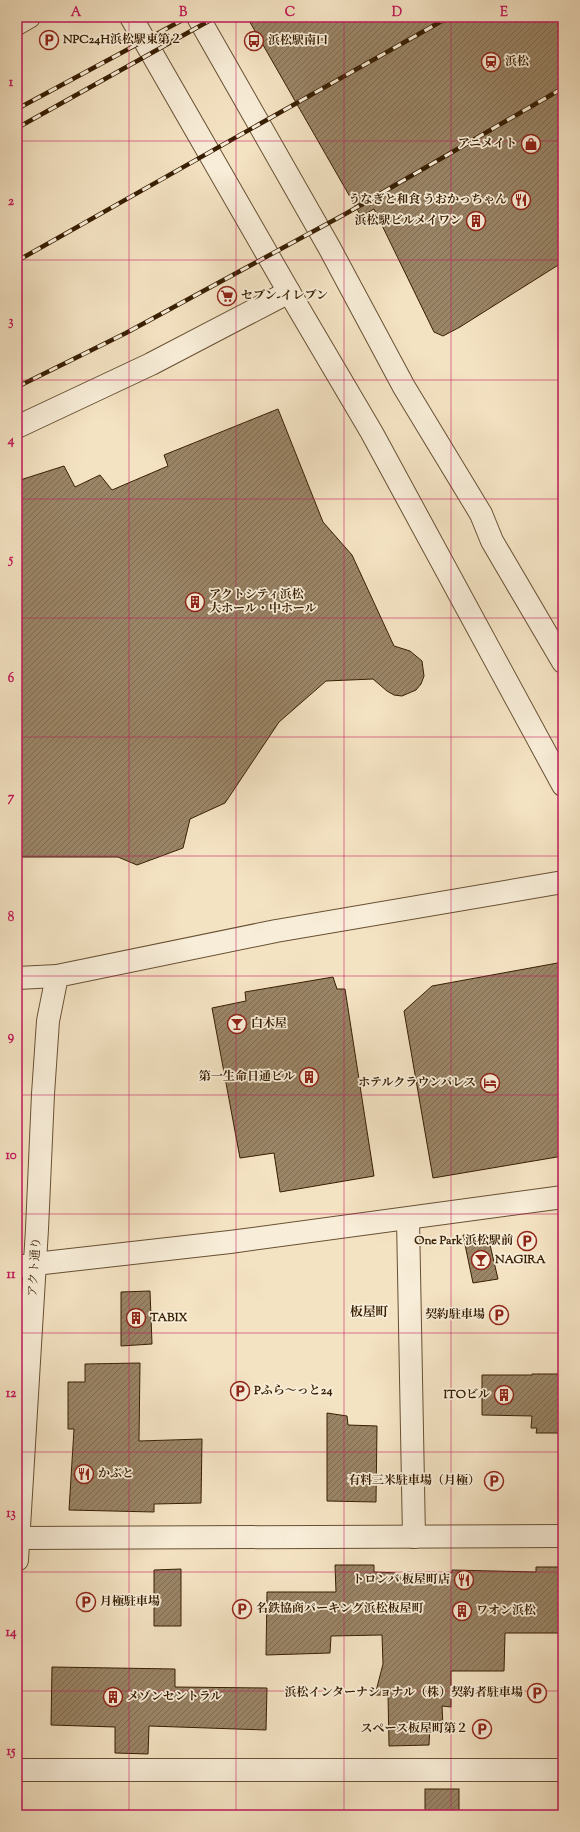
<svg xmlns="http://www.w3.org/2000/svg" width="580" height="1832" font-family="'Sorts Mill Goudy','Noto Serif JP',serif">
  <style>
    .building { fill: url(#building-hatch); stroke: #381f03 }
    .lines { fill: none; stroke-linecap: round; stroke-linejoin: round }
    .minor-casing { stroke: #675033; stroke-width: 24 }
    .tertiary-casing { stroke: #675033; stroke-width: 24 }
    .minor { stroke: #f8edd8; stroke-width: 22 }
    .tertiary { stroke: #f8edd8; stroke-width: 22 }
    .rail-casing { stroke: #381f03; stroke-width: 4.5 }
    .rail { stroke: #f8edd8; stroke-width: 3; stroke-dasharray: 9; stroke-linecap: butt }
    .grid { fill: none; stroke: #c2185b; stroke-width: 1; stroke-opacity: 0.55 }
    .labels { text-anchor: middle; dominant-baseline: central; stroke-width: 3.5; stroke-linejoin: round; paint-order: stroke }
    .poi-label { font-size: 12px; font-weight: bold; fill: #381f03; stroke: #f8edd8; text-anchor: start }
    .street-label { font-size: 12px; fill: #381f03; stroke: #f8edd8 }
    .neighbourhood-label { font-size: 13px; font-weight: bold; fill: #381f03; stroke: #f8edd8 }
    .neatline { fill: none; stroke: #c2185b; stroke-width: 1.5 }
    .grid-label { font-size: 13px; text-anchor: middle; font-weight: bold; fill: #c2185b }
  </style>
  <defs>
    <pattern id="building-hatch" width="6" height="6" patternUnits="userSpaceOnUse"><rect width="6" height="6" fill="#9a8567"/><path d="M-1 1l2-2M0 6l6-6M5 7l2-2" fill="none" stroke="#7f6c53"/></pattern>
  </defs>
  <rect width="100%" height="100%" fill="#f4e3c3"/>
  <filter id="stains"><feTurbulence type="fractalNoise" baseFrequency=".005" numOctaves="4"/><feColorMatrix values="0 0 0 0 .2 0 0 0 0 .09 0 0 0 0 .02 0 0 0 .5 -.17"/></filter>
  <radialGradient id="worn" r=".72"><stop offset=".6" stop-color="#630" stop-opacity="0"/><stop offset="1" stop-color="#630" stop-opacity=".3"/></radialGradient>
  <g class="building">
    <polygon points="247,17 563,17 563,262 460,327 443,336 434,332 374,209 361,216"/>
    <polygon points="278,409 323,522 352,555 394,646 410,651 422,661 424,676 421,684 416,690 402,696 394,695 387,691 373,679 326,681 279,722 225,803 190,819 183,848 137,865 118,857 17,857 17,481 64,466 75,487 100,475 112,490 168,466 164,455"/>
    <polygon points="563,962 563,1156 433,1178 404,1011 432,986"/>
    <polygon points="333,977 337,989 345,989 374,1176 280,1192 274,1153 240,1158 212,1008 246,1001 245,992"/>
    <polygon points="463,1235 488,1236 498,1279 473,1283"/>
    <polygon points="150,1291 152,1344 121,1346 121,1292"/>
    <polygon points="140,1363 139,1441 202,1439 201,1503 154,1504 154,1512 69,1510 74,1429 68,1429 68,1382 85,1382 85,1364"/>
    <polygon points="532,1374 563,1374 563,1433 536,1433 537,1428 531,1428 532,1416 482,1415 482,1375 532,1375"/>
    <polygon points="327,1413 347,1416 348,1425 377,1426 376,1502 327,1501"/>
    <polygon points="335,1565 374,1565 374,1572 399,1573 399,1576 452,1573 452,1570 536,1572 536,1567 563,1567 563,1633 505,1633 504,1671 451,1671 451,1707 442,1706 443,1727 430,1726 429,1745 389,1746 388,1695 375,1695 383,1664 382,1635 331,1636 330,1653 266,1655 267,1592 336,1592"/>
    <polygon points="181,1569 181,1626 154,1626 154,1570"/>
    <polygon points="52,1667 175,1669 175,1687 267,1688 266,1730 149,1726 148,1754 115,1753 115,1727 51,1725"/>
    <rect x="425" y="1789" width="34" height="26"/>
  </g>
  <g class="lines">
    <defs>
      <g id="minor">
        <polyline points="17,24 29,17"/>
        <polyline points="408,1219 414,1537"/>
        <polyline points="17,1267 35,1264 230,1242 563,1197"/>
        <polyline points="17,1538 563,1536"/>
        <polyline points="17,1560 37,1229 43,1094 48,1021 57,976"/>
        <polyline points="17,1770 563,1770"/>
      </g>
      <g id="tertiary">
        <polyline points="131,17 289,292 372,433 563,785"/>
        <polyline points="198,17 329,247 404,387 481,514 492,541 563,662"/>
        <polyline points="17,427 151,364 289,292"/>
        <polyline points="17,978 57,976 276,931 563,882"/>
      </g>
    </defs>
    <use href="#minor" class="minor-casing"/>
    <use href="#tertiary" class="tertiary-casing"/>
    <use href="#minor" class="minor"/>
    <use href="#tertiary" class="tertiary"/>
    <defs>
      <g id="rail">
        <polyline points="17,109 188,17"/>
        <polyline points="17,128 216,17"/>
        <polyline points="17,261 449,17"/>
        <polyline points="17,387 126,333 347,213 563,88"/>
      </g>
    </defs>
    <use href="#rail" class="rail-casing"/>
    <use href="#rail" class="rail"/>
  </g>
  <path class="grid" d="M 129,17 L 129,1815M 236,17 L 236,1815M 344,17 L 344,1815M 451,17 L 451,1815M 17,141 L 563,141M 17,260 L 563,260M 17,380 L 563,380M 17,499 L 563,499M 17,618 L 563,618M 17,737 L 563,737M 17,856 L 563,856M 17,976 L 563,976M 17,1095 L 563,1095M 17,1214 L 563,1214M 17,1333 L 563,1333M 17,1452 L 563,1452M 17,1572 L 563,1572M 17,1691 L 563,1691"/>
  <defs>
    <symbol id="parking-ring" viewBox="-11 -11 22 22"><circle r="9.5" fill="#f8edd8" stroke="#8f2418" stroke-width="1.5"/><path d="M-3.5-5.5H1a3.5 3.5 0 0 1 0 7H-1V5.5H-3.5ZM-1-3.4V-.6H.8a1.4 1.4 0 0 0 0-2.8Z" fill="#8f2418"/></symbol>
    <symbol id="bus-ring" viewBox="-11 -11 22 22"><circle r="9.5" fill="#f8edd8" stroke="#8f2418" stroke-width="1.5"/><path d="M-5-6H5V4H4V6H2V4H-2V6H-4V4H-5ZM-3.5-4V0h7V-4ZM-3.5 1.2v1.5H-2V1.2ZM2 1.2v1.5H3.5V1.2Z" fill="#8f2418"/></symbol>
    <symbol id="station-ring" viewBox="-11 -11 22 22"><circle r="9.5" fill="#f8edd8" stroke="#8f2418" stroke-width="1.5"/><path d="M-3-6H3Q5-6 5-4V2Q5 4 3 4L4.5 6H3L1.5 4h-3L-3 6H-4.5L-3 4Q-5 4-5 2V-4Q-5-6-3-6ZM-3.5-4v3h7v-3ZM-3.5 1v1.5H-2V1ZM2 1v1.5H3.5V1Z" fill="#8f2418"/></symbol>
    <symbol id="shop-ring" viewBox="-11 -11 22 22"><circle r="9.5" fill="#f8edd8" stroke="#8f2418" stroke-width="1.5"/><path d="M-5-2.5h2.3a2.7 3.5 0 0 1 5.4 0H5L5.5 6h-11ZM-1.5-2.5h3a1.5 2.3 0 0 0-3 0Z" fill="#8f2418"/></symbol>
    <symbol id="restaurant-ring" viewBox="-11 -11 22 22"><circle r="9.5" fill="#f8edd8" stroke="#8f2418" stroke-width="1.5"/><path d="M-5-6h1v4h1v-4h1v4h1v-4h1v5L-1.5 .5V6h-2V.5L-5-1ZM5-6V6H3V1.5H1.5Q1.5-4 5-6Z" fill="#8f2418"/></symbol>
    <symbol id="building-ring" viewBox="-11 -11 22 22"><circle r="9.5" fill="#f8edd8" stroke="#8f2418" stroke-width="1.5"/><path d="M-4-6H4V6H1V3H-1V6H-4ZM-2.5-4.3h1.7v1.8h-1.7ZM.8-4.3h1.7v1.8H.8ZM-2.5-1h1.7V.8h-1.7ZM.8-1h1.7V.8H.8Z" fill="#8f2418"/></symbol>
    <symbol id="supermarket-ring" viewBox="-11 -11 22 22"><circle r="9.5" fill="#f8edd8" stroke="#8f2418" stroke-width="1.5"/><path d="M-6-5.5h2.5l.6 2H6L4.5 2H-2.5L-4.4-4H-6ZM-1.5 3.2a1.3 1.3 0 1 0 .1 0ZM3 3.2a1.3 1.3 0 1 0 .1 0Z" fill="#8f2418"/></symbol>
    <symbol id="bar-ring" viewBox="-11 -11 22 22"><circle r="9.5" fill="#f8edd8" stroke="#8f2418" stroke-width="1.5"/><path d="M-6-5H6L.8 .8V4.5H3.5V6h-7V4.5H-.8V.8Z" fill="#8f2418"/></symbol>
    <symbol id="hotel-ring" viewBox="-11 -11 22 22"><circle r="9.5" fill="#f8edd8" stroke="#8f2418" stroke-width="1.5"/><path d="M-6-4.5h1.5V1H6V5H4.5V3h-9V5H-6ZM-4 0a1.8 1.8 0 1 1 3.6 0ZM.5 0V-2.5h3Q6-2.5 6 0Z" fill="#8f2418"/></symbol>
  </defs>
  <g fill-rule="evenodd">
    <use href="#parking-ring" x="38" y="29" width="22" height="22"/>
    <use href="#bus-ring" x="243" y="30" width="22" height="22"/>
    <use href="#station-ring" x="480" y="51" width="22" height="22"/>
    <use href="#shop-ring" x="520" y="133" width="22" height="22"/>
    <use href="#restaurant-ring" x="510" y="189" width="22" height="22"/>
    <use href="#building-ring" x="465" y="210" width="22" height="22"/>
    <use href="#supermarket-ring" x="216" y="285" width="22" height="22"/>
    <use href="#building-ring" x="184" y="591" width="22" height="22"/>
    <use href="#bar-ring" x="226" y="1013" width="22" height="22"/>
    <use href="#building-ring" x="298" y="1066" width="22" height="22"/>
    <use href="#hotel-ring" x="479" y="1072" width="22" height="22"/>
    <use href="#parking-ring" x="516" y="1230" width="22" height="22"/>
    <use href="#bar-ring" x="470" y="1249" width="22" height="22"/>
    <use href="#parking-ring" x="488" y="1304" width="22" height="22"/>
    <use href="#building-ring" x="125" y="1307" width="22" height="22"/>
    <use href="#parking-ring" x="229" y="1380" width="22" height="22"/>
    <use href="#building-ring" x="493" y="1384" width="22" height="22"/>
    <use href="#restaurant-ring" x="73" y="1463" width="22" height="22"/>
    <use href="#parking-ring" x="483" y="1470" width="22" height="22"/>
    <use href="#restaurant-ring" x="453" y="1569" width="22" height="22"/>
    <use href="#parking-ring" x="75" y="1591" width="22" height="22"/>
    <use href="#parking-ring" x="231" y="1598" width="22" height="22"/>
    <use href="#building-ring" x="451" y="1600" width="22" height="22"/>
    <use href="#parking-ring" x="526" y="1682" width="22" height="22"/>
    <use href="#building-ring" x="102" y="1686" width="22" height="22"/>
    <use href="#parking-ring" x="471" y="1718" width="22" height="22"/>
  </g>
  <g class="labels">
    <g class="poi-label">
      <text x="63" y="40">NPC24H浜松駅東第２</text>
      <text x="268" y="41">浜松駅南口</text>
      <text x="505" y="62">浜松</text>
      <text x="517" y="144" text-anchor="end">アニメイト</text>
      <text x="507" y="200" text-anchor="end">うなぎと和食 うおかっちゃん</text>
      <text x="462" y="221" text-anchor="end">浜松駅ビルメイワン</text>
      <text x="241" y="296">セブン-イレブン</text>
      <text x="209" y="595">アクトシティ浜松<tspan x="209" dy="14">大ホール・中ホール</tspan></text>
      <text x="251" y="1024">白木屋</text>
      <text x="295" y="1077" text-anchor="end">第一生命日通ビル</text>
      <text x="476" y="1083" text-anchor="end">ホテルクラウンパレス</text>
      <text x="513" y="1241" text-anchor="end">One Park 浜松駅前</text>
      <text x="495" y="1260">NAGIRA</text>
      <text x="485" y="1315" text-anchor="end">契約駐車場</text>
      <text x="150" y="1318">TABIX</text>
      <text x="254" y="1391">Pふら～っと24</text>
      <text x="490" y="1395" text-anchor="end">ITOビル</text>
      <text x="98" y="1474">かぶと</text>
      <text x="480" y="1481" text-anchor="end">有料三米駐車場（月極）</text>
      <text x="450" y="1580" text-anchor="end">トロンバ 板屋町店</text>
      <text x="100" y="1602">月極駐車場</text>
      <text x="256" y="1609">名鉄協商パーキング浜松板屋町</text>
      <text x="476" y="1611">ワオン浜松</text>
      <text x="523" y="1693" text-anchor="end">浜松インターナショナル（株）契約者駐車場</text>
      <text x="127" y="1697">メゾンセントラル</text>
      <text x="468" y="1729" text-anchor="end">スペース板屋町第２</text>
    </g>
    <g class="street-label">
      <text transform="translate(35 1267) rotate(-86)">アクト通り</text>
    </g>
    <g class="neighbourhood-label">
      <text x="369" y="1313">板屋町</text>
    </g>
  </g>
  <rect width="580" height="1832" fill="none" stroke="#f4e3c3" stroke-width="44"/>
  <rect x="22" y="22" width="536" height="1788" class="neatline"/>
  <g class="grid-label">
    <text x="76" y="16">A</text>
    <text x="183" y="16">B</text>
    <text x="290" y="16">C</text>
    <text x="397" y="16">D</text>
    <text x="504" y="16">E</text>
    <text x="11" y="86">1</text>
    <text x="11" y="205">2</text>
    <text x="11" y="325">3</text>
    <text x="11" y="444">4</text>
    <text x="11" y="563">5</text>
    <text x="11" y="682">6</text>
    <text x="11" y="801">7</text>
    <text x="11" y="921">8</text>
    <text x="11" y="1040">9</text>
    <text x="11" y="1159">10</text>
    <text x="11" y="1278">11</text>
    <text x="11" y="1397">12</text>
    <text x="11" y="1517">13</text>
    <text x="11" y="1636">14</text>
    <text x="11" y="1755">15</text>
  </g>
  <rect width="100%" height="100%" filter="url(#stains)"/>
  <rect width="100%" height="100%" fill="url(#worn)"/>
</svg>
